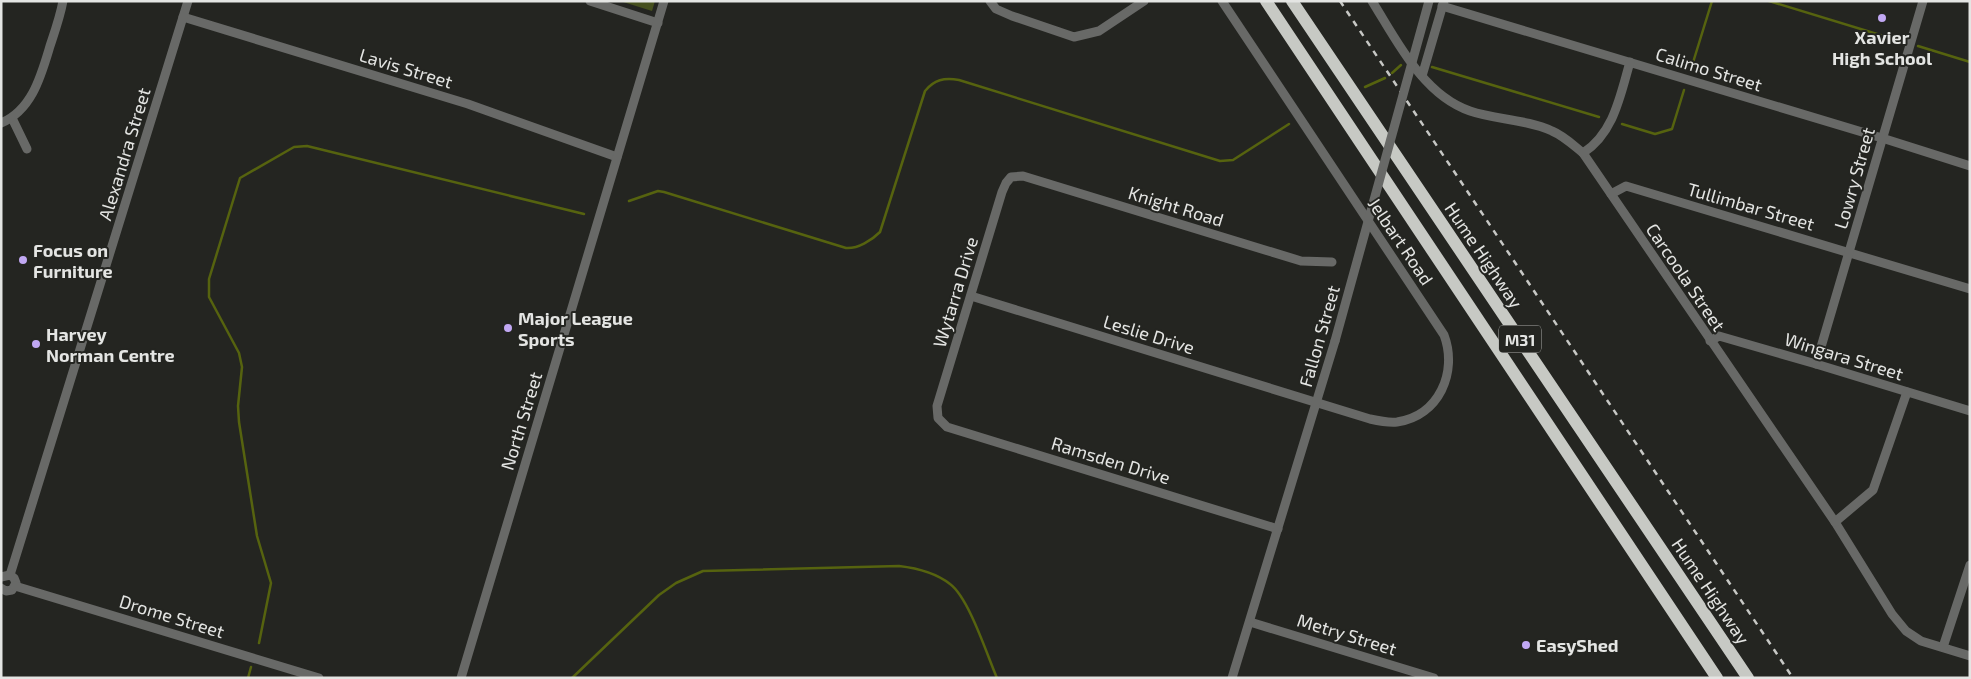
<svg xmlns="http://www.w3.org/2000/svg" width="1971" height="679" font-family="'Exo 2',sans-serif">
  <style>
    .garden { fill: #46501e }
    .lines { fill: none; stroke-linecap: round; stroke-linejoin: round }
    .stream { stroke: #56630f; stroke-width: 2.5 }
    .minor { stroke: #686967; stroke-width: 9 }
    .highway { stroke: #c7c9c4; stroke-width: 12 }
    .rail { stroke: #c7c8c5; stroke-width: 2.5; stroke-dasharray: 6 6; stroke-linecap: butt }
    .minor-bridge { stroke: #686967; stroke-width: 9 }
    .poi-dot { fill: #c1a8f3; stroke: #242521; stroke-width: 2 }
    .labels { text-anchor: middle; dominant-baseline: central; stroke-width: 4; stroke-linejoin: round; paint-order: stroke }
    .shield { fill: #242521; stroke: #aaaba9; stroke-width: 1 }
    .shield-label { font-size: 16px; font-weight: bold; fill: #e4e5e3 }
    .poi-label { font-size: 18px; font-weight: bold; fill: #e4e5e3; stroke: #242521; text-anchor: start }
    .street-label { font-size: 18px; fill: #e4e5e3; stroke: #242521 }
  </style>
  <rect width="100%" height="100%" fill="#242521"/>
  <polygon class="garden" points="620,1 655,1 652,11"/>
  <g class="lines">
    <g class="stream">
      <polyline points="1769,1 1900,41"/>
      <polyline points="1918,46 1970,62"/>
      <polyline points="1432,67 1599,117"/>
      <polyline points="1691,69 1712,1"/>
      <polyline points="1392,73 1401,65"/>
      <polyline points="1365,87 1385,78"/>
      <polyline points="1622,124 1655,134 1672,129 1684,90"/>
      <path d="M 629,201 L 658,191 L 664,192 L 846,248 C 858,249 872,240 880,232 L 925,91 C 934,80 944,77 959,80 L 1220,161 L 1233,160 L 1289,124"/>
      <polyline points="259,643 271,583 257,536 239,422 238,406 242,367 239,353 209,297 209,279 240,178 294,147 307,146 584,214"/>
      <polyline points="248,678 251,667"/>
      <path d="M 572,678 L 659,595 L 676,583 L 703,571 L 899,566 C 916,568 936,573 950,584 C 969,598 987,655 997,678"/>
    </g>
    <g class="minor">
      <polyline points="590,1 658,23"/>
      <polyline points="990,1 996,9 1012,16 1074,37 1099,31 1144,1"/>
      <path d="M 1372,1 C 1397,41 1423,95 1470,111 C 1496,120 1526,119 1552,131 C 1564,136 1573,145 1583,153 L 1835,522 L 1892,614 L 1906,631 L 1921,641 L 1970,656"/>
      <polyline points="1442,6 1882,138 1970,166"/>
      <polyline points="183,17 468,104 617,157"/>
      <polyline points="1422,76 1444,1"/>
      <polyline points="12,118 27,149"/>
      <path d="M 1,123 C 32,110 41,76 50,46 C 55,31 60,17 63,1"/>
      <path d="M 1583,153 C 1614,133 1620,96 1630,62"/>
      <polyline points="1611,194 1626,186 1970,289"/>
      <path d="M 971,296 L 1370,419 C 1379,421 1388,423 1397,422 C 1439,416 1458,372 1444,335 L 1222,1"/>
      <polyline points="1710,341 1719,336 1816,364 1970,411"/>
      <polyline points="1816,364 1923,1"/>
      <polyline points="1835,522 1873,490 1907,392"/>
      <polyline points="1278,529 947,427 938,418 937,406 1002,192 1006,183 1011,177 1023,176 1301,261 1332,262"/>
      <polyline points="10,575 188,1"/>
      <polyline points="1,577 10,575 14,578 16,583 12,590 6,591 1,588"/>
      <polyline points="15,586 319,678"/>
      <polyline points="1250,622 1434,678"/>
      <polyline points="1943,647 1970,565"/>
      <polyline points="461,678 664,1"/>
      <polyline points="1232,678 1335,341"/>
    </g>
    <g class="highway">
      <polyline points="1266,1 1717,678"/>
      <polyline points="1292,1 1748,678"/>
    </g>
    <polyline class="rail" points="1340,1 1793,678"/>
    <polyline class="minor-bridge" points="1335,341 1429,1"/>
  </g>
  <g class="poi-dot">
    <circle cx="1882" cy="18" r="5"/>
    <circle cx="23" cy="260" r="5"/>
    <circle cx="508" cy="328" r="5"/>
    <circle cx="36" cy="344" r="5"/>
    <circle cx="1526" cy="645" r="5"/>
  </g>
  <g class="labels">
    <rect class="shield" x="1499" y="325.5" width="42" height="27" rx="4"/>
    <g class="shield-label">
      <text x="1520" y="339">M31</text>
    </g>
    <g class="poi-label">
      <text x="1882" y="37" text-anchor="middle">Xavier<tspan x="1882" dy="21">High School</tspan></text>
      <text x="33" y="250">Focus on<tspan x="33" dy="21">Furniture</tspan></text>
      <text x="518" y="318">Major League<tspan x="518" dy="21">Sports</tspan></text>
      <text x="46" y="334">Harvey<tspan x="46" dy="21">Norman Centre</tspan></text>
      <text x="1536" y="645">EasyShed</text>
    </g>
    <g class="street-label">
      <text transform="translate(406 68) rotate(17)">Lavis Street</text>
      <text transform="translate(1709 69) rotate(17)">Calimo Street</text>
      <text transform="translate(124 154) rotate(-73)">Alexandra Street</text>
      <text transform="translate(1854 178) rotate(-74)">Lowry Street</text>
      <text transform="translate(1176 206) rotate(17)">Knight Road</text>
      <text transform="translate(1751 206) rotate(16)">Tullimbar Street</text>
      <text transform="translate(1401 241) rotate(56)">Jelbart Road</text>
      <text transform="translate(1484 255) rotate(56)">Hume Highway</text>
      <text transform="translate(1686 277) rotate(56)">Carcoola Street</text>
      <text transform="translate(955 292) rotate(-73)">Wytarra Drive</text>
      <text transform="translate(1149 334) rotate(17)">Leslie Drive</text>
      <text transform="translate(1319 336) rotate(-74)">Fallon Street</text>
      <text transform="translate(1844 356) rotate(17)">Wingara Street</text>
      <text transform="translate(521 421) rotate(-73)">North Street</text>
      <text transform="translate(1111 460) rotate(17)">Ramsden Drive</text>
      <text transform="translate(1711 591) rotate(56)">Hume Highway</text>
      <text transform="translate(172 616) rotate(17)">Drome Street</text>
      <text transform="translate(1347 634) rotate(17)">Metry Street</text>
    </g>
  </g>
  <rect width="1971" height="679" fill="none" stroke="#e4e5e3" stroke-width="5"/>
</svg>
